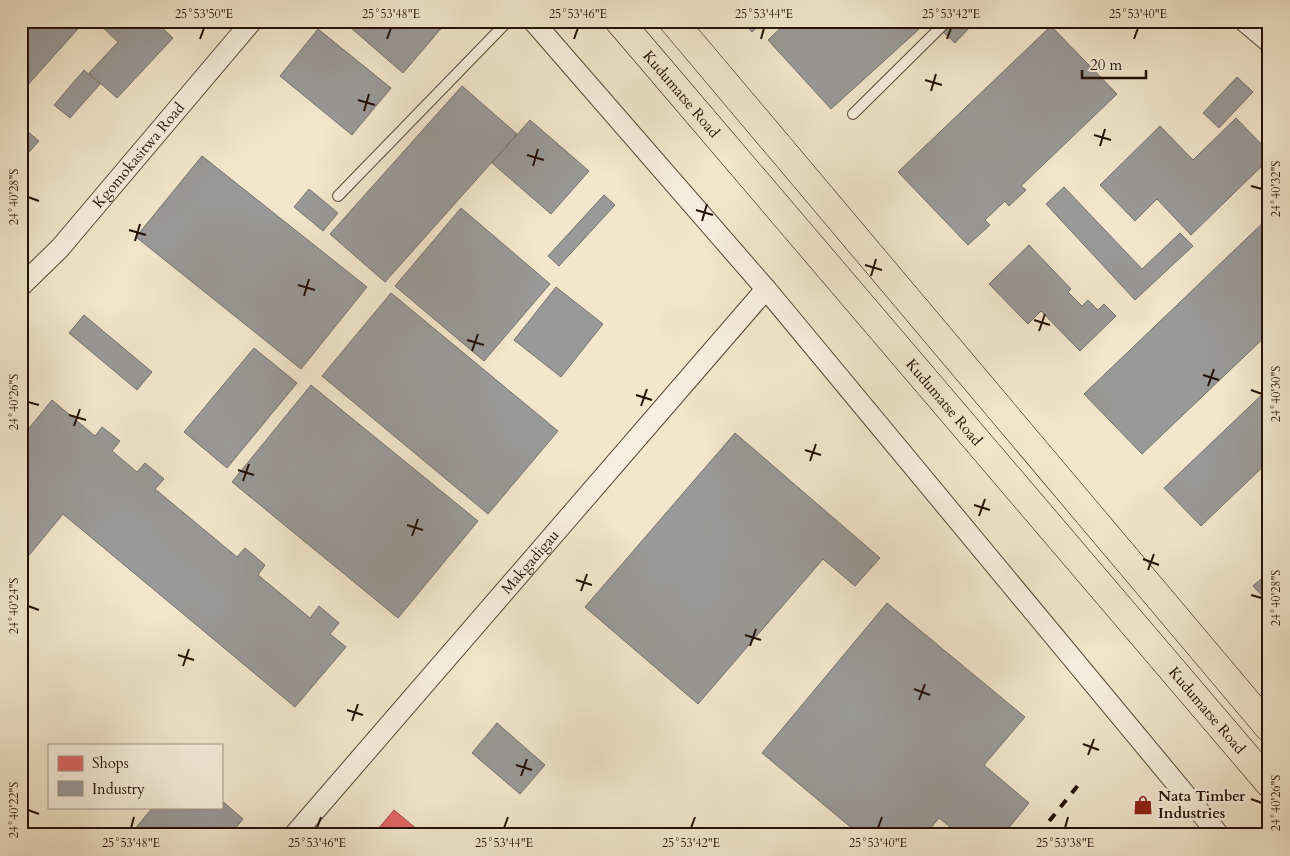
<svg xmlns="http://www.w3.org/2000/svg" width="1290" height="856" font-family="Cardo,serif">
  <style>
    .shops { fill: #e06666; stroke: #a84c4a }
    .industry { fill: #999; stroke: #76706d }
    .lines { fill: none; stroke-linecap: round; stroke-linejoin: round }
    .service-casing { stroke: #584638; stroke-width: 12 }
    .minor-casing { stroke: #584638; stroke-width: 22 }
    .primary-casing { stroke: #251107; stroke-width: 29 }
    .service { stroke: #f7efde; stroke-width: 10 }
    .minor { stroke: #f7efde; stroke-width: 20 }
    .primary { stroke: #f2e7cc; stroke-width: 28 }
    .rail { stroke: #251107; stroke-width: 4; stroke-dasharray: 9 9; stroke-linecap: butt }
    .ticks { fill: none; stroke: #251107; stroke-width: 2 }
    .labels { text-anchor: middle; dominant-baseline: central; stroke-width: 5; stroke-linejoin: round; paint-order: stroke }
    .street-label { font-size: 15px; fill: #251107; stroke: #f7efde }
    .poi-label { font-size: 15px; font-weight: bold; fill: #251107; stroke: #f7efde; text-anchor: start }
    .neatline { fill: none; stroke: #251107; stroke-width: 2 }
    .ticks-label { font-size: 12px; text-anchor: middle; fill: #251107 }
  </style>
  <rect width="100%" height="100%" fill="#f2e7cc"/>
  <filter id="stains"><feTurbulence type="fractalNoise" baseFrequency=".004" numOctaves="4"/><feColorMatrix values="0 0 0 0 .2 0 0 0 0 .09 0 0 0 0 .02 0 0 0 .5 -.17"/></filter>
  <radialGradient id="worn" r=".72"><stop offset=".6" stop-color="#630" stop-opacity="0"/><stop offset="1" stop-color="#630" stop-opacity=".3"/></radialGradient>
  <polygon class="shops" points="394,810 424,835 373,835"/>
  <g class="industry">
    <polygon points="21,21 85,21 25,88 21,84"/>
    <polygon points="96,21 155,21 173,38 117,98 89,73 118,42"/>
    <polygon points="343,21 439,21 444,25 403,73"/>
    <polygon points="743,21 764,21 752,32"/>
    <polygon points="788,21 928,21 831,109 768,40"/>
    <polygon points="952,21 968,21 972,25 955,43 942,31"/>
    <polygon points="1051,26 1117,94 1021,186 1026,190 1009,206 1005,201 985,220 990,225 968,245 898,172"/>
    <polygon points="318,29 391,88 352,135 280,76"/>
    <polygon points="84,70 100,84 70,118 54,105"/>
    <polygon points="1237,77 1253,92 1219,128 1203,113"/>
    <polygon points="462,86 517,134 385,282 330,234"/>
    <polygon points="1236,118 1269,152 1269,159 1191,235 1157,199 1135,221 1100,185 1160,126 1193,160"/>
    <polygon points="530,120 589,171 551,214 492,163"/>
    <polygon points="21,126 39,141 21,161"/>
    <polygon points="202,156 367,287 301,369 136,237"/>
    <polygon points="1064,187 1142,269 1180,233 1193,246 1135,300 1046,204"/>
    <polygon points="309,189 338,213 323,231 294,207"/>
    <polygon points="604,195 615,205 559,266 548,256"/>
    <polygon points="461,208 550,284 484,361 395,286"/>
    <polygon points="1269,217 1269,333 1142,454 1084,394"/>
    <polygon points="1029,245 1071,289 1068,292 1082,306 1088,300 1098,310 1104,304 1116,316 1080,351 1041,311 1028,324 989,284"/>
    <polygon points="556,287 603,324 561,377 514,340"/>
    <polygon points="391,293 558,431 488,514 322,376"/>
    <polygon points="84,315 152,372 137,390 69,333"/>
    <polygon points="254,348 297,383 227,468 184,432"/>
    <polygon points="311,385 478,521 398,618 232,482"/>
    <polygon points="1269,388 1269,461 1201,526 1164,488"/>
    <polygon points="52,400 95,436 102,427 120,441 112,451 137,472 145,463 164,479 155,489 237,557 245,548 265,565 258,575 310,618 319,606 339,623 330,634 346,647 295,707 63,514 21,565 21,438"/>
    <polygon points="735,433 880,558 855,586 823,559 698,704 585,607"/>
    <polygon points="1269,572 1269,603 1253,586"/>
    <polygon points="887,603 1025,717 984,765 1029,803 1003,835 960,835 939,818 925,835 860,835 762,753"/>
    <polygon points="497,723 545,765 520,794 472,753"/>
    <polygon points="221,800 243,819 230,835 130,835 153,807 221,807"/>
  </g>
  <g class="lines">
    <defs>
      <g id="service">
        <polyline points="853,114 947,21"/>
        <polyline points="338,196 508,21"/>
      </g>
      <g id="minor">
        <polyline points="533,21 766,289 1219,835"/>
        <polyline points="1244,21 1269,42"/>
        <path id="s1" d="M 21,286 L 60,248 L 252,21"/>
        <path id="s2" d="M 294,835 L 766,289"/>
      </g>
      <g id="primary">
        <path id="s3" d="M 619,21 L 1269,783"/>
        <polyline points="673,21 1269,728"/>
      </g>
    </defs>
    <use href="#service" class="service-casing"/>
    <use href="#minor" class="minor-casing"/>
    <use href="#primary" class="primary-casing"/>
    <use href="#service" class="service"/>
    <use href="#minor" class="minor"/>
    <use href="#primary" class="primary"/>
    <polyline class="rail" points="1038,835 1079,784"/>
  </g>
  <path class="ticks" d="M 200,39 L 204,28M 387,39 L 391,28M 574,39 L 578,28M 761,39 L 764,28M 947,39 L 951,28M 1134,39 L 1138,28M 925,80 L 942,85M 931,91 L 936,74M 358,100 L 375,105M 364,111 L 369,94M 1094,135 L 1111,140M 1100,146 L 1105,129M 527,155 L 544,160M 533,166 L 538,149M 1251,186 L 1262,189M 28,197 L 39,201M 696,210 L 713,215M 702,221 L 707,204M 129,230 L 146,235M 135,241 L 140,224M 865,265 L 882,270M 871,276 L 876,259M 298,285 L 315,290M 304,296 L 309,279M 1034,320 L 1050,325M 1039,331 L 1045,314M 467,340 L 484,345M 472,351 L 478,334M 1203,375 L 1219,380M 1208,386 L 1214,369M 1251,390 L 1262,394M 636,395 L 652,400M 28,402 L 39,405M 641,406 L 647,389M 69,415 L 86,420M 74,426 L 80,409M 805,450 L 821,455M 810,461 L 816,444M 238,470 L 254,475M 243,481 L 249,464M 974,505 L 990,510M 979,516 L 985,499M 407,525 L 423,530M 412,536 L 418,519M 1143,559 L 1159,565M 1148,570 L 1154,554M 576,580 L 592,585M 581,591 L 587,574M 1251,595 L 1262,598M 28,606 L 39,610M 745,635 L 761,640M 750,646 L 756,629M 178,655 L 194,660M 183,666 L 189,649M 914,689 L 930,695M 919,700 L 925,684M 347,710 L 363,715M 352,721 L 358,704M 1083,744 L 1099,750M 1088,755 L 1094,739M 516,765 L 532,770M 521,776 L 527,759M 1251,799 L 1262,803M 28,810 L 39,814M 131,828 L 134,817M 317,828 L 321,817M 504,828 L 508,817M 691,828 L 695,817M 878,828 L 882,817M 1065,828 L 1068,817"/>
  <defs>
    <symbol id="shop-bare" viewBox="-9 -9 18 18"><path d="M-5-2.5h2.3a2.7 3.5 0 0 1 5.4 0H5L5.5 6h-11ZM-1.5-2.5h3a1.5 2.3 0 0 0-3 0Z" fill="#8f2418" stroke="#f7efde" stroke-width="2.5" paint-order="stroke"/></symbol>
  </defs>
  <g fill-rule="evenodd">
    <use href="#shop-bare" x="1129" y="791" width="28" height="28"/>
  </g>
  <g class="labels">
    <g class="street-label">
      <text stroke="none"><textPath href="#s3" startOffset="96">Kudumatse Road</textPath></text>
      <text stroke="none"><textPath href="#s1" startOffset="176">Kgomokasitwa Road</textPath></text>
      <text stroke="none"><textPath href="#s3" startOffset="501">Kudumatse Road</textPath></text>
      <text stroke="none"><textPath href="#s2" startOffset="361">Makgadigau</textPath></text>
      <text stroke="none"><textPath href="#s3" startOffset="906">Kudumatse Road</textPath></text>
    </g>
    <g class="poi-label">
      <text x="1158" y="796">Nata Timber<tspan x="1158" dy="17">Industries</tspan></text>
    </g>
  </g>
  <rect width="1290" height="856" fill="none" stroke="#f2e7cc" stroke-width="55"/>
  <rect x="48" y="744" width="175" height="65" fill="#f7efde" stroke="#a39688"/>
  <rect x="58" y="756" width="25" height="15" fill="#e06666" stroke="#a39688"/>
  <text x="92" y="768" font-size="15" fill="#251107">Shops</text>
  <rect x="58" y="781" width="25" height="15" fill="#999999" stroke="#a39688"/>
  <text x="92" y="794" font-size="15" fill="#251107">Industry</text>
  <path d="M1082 70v8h64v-8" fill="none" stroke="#251107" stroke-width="2.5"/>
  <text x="1090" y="70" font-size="15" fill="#251107" stroke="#f7efde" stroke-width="4" paint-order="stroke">20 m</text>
  <rect x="28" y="28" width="1234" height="800" class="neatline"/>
  <g class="ticks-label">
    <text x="204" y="18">25°53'50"E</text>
    <text x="391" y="18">25°53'48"E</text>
    <text x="578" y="18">25°53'46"E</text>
    <text x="764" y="18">25°53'44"E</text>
    <text x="951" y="18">25°53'42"E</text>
    <text x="1138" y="18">25°53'40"E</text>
    <text transform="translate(1276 189) rotate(-90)" y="4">24°40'32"S</text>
    <text transform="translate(14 197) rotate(-90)" y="4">24°40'28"S</text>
    <text transform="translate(1276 394) rotate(-90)" y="4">24°40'30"S</text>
    <text transform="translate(14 402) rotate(-90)" y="4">24°40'26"S</text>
    <text transform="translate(1276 598) rotate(-90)" y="4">24°40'28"S</text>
    <text transform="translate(14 606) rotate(-90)" y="4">24°40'24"S</text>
    <text transform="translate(1276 803) rotate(-90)" y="4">24°40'26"S</text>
    <text transform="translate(14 810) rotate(-90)" y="4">24°40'22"S</text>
    <text x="131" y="847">25°53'48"E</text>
    <text x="317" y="847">25°53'46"E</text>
    <text x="504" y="847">25°53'44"E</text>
    <text x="691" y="847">25°53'42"E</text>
    <text x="878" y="847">25°53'40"E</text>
    <text x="1065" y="847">25°53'38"E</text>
  </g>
  <rect width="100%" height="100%" filter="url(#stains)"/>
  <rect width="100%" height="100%" fill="url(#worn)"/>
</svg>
